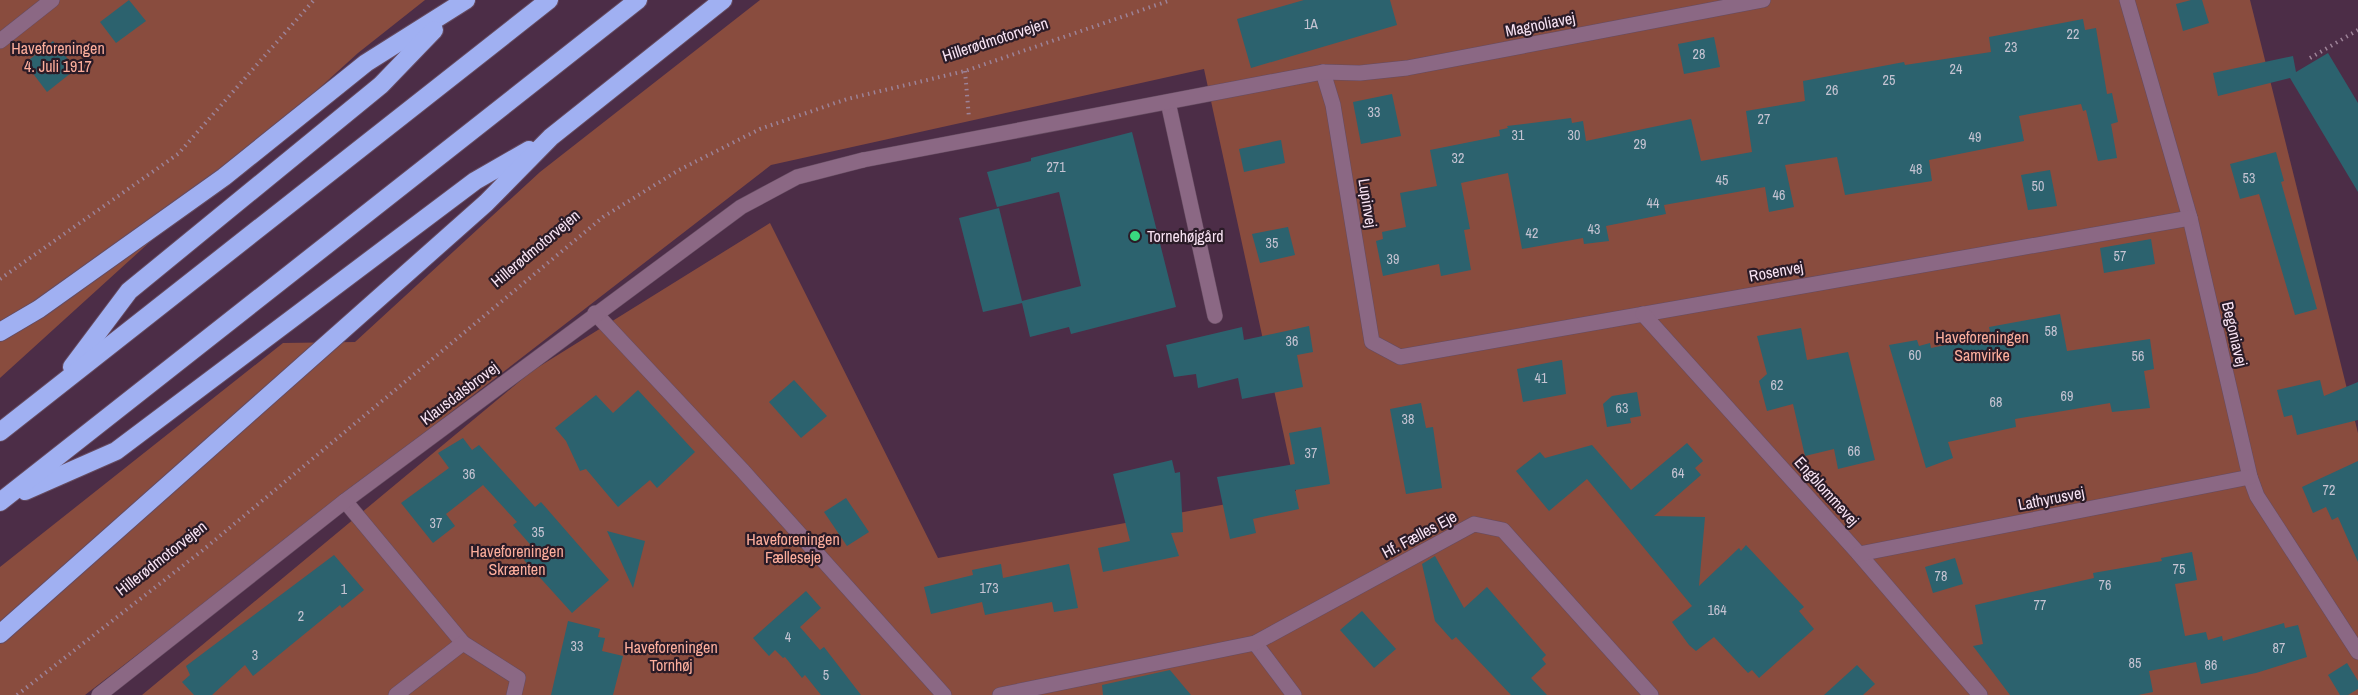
<svg xmlns="http://www.w3.org/2000/svg" width="2358" height="695" font-family="'Archivo Narrow',sans-serif">
  <style>
    .green { fill: #894c3e }
    .building { fill: #2c626e }
    .lines { fill: none; stroke-linecap: round; stroke-linejoin: round }
    .lane-casing { stroke: #654b60; stroke-width: 16 }
    .street-casing { stroke: #654b60; stroke-width: 16 }
    .highway-casing { stroke: #654b60; stroke-width: 20 }
    .path { stroke: #9d8398; stroke-width: 4; stroke-dasharray: 1.5 4.5; stroke-linecap: butt }
    .lane { stroke: #8b6884; stroke-width: 15 }
    .street { stroke: #8b6884; stroke-width: 15 }
    .highway { stroke: #a0b0f2; stroke-width: 18 }
    .poi-dot { fill: #39d87f; stroke: #2a1b27; stroke-width: 2 }
    .labels { text-anchor: middle; dominant-baseline: central; stroke-width: 4.5; stroke-linejoin: round; paint-order: stroke }
    .number-label { font-size: 14px; fill: #c5c3d2 }
    .street-label { font-size: 16px; fill: #f8e3f3; stroke: #2a1b27 }
    .park-label { font-size: 16px; fill: #fdae9c; stroke: #2a1b27 }
    .poi-label { font-size: 16px; fill: #f8e3f3; stroke: #2a1b27; text-anchor: start }
  </style>
  <rect width="100%" height="100%" fill="#4c2d47"/>
  <g class="green">
    <polygon points="0,0 425,0 358,53 0,378"/>
    <polygon points="760,0 2250,0 2358,433 2358,695 142,695 532,371 770,223 938,558 1296,491 1204,69 771,165 85,695 0,695 0,567 283,343 355,342 540,172"/>
  </g>
  <g class="building">
    <polygon points="129,0 146,21 116,43 100,22"/>
    <polygon points="1304,0 1390,0 1397,25 1251,68 1237,19"/>
    <polygon points="2191,0 2202,0 2209,23 2183,31 2176,4"/>
    <polygon points="2083,19 2085,30 2096,28 2107,94 2112,93 2118,122 2111,124 2117,158 2098,161 2086,110 2083,111 2081,104 2019,116 2024,141 1929,160 1932,181 1845,195 1837,157 1785,165 1794,207 1769,212 1765,187 1664,205 1666,214 1606,226 1609,241 1584,244 1583,238 1522,249 1508,173 1461,183 1470,229 1464,230 1471,270 1441,276 1439,264 1383,276 1376,241 1383,239 1382,232 1406,227 1400,193 1437,186 1430,150 1500,136 1499,130 1508,128 1507,126 1571,118 1572,123 1583,121 1586,141 1691,119 1701,161 1752,152 1746,111 1805,101 1803,81 1904,62 1905,65 1991,52 1989,37"/>
    <polygon points="1714,37 1720,67 1684,74 1678,44"/>
    <polygon points="53,41 76,69 47,92 25,63"/>
    <polygon points="2328,53 2358,103 2358,192 2290,78 2218,96 2213,73 2293,56 2296,72"/>
    <polygon points="1392,94 1401,136 1361,144 1353,102"/>
    <polygon points="1132,132 1176,307 1071,334 1069,327 1030,337 1022,303 983,312 959,218 999,208 1022,301 1081,286 1059,192 997,207 987,172 1031,161 1031,158"/>
    <polygon points="1281,140 1285,163 1244,172 1239,149"/>
    <polygon points="2276,152 2284,181 2281,182 2317,309 2295,315 2259,194 2240,199 2230,164"/>
    <polygon points="2050,170 2057,206 2028,210 2021,175"/>
    <polygon points="1288,227 1295,255 1260,263 1252,234"/>
    <polygon points="2151,239 2155,264 2104,273 2100,248"/>
    <polygon points="2060,314 2067,351 2150,339 2154,369 2144,371 2150,408 2112,412 2110,403 2015,419 2016,427 1948,442 1953,458 1926,468 1889,345 1917,340 1919,346 1930,343 1931,348 1991,336 1989,327"/>
    <polygon points="1309,326 1313,352 1297,355 1303,387 1242,399 1238,378 1198,388 1196,374 1174,377 1166,345 1242,327 1244,340"/>
    <polygon points="1801,328 1807,360 1848,352 1875,460 1838,469 1834,449 1805,456 1793,404 1767,411 1759,381 1767,374 1757,336"/>
    <polygon points="1562,360 1566,394 1523,402 1517,369"/>
    <polygon points="794,380 827,416 801,438 769,402"/>
    <polygon points="2320,380 2324,396 2358,382 2358,420 2297,435 2292,415 2284,417 2277,390"/>
    <polygon points="638,390 695,452 657,488 650,480 618,507 586,469 580,471 566,441 555,428 596,395 613,413"/>
    <polygon points="1637,392 1641,416 1630,418 1631,423 1607,427 1603,404 1612,396"/>
    <polygon points="1421,403 1426,428 1433,427 1442,488 1406,494 1390,409"/>
    <polygon points="1321,427 1330,484 1295,490 1299,509 1253,519 1256,533 1230,539 1217,477 1295,464 1289,433"/>
    <polygon points="463,438 472,450 479,445 535,507 541,502 609,580 572,613 524,560 536,551 513,525 517,522 483,485 446,514 455,526 433,543 401,503 449,468 438,453"/>
    <polygon points="1687,443 1703,461 1695,468 1701,475 1654,516 1705,517 1699,586 1739,548 1741,551 1746,545 1804,607 1799,611 1814,629 1759,678 1752,670 1748,673 1714,637 1696,651 1689,645 1672,622 1692,606 1587,479 1549,511 1516,471 1540,452 1545,458 1592,445 1631,490"/>
    <polygon points="1172,460 1175,473 1180,472 1183,532 1171,533 1179,556 1103,572 1098,548 1130,541 1113,474"/>
    <polygon points="2358,461 2358,562 2338,517 2332,520 2326,507 2313,513 2302,487"/>
    <polygon points="846,498 869,532 847,546 824,512"/>
    <polygon points="607,531 645,541 633,588"/>
    <polygon points="2192,552 2197,580 2175,584 2185,636 2206,632 2208,640 2222,636 2223,641 2284,623 2285,628 2298,625 2307,657 2256,673 2201,684 2196,662 2149,671 2153,692 2138,695 2010,695 1973,646 1983,644 1975,605 2094,578 2093,573 2162,561 2161,558"/>
    <polygon points="334,555 364,590 342,608 340,605 253,676 245,665 212,695 194,695 182,682 190,675 186,666"/>
    <polygon points="1435,556 1464,608 1487,587 1546,655 1542,659 1546,664 1531,678 1547,695 1511,695 1456,637 1452,640 1435,621 1422,564"/>
    <polygon points="1955,558 1963,584 1933,593 1925,567"/>
    <polygon points="1001,564 1003,578 1069,564 1078,608 1054,612 1052,602 985,615 982,602 931,614 924,587 973,575 972,570"/>
    <polygon points="806,591 821,608 800,627 820,650 824,647 861,695 821,695 805,675 802,678 785,657 783,658 775,650 769,656 753,638"/>
    <polygon points="1362,611 1396,649 1374,668 1340,630"/>
    <polygon points="568,621 600,629 598,637 605,638 602,651 623,656 613,695 551,695"/>
    <polygon points="2347,663 2358,681 2358,689 2348,695 2340,695 2328,675"/>
    <polygon points="1857,665 1875,684 1863,695 1824,695"/>
    <polygon points="1170,670 1191,695 1103,695 1102,685"/>
  </g>
  <g class="lines">
    <defs>
      <g id="lane">
        <polyline points="2127,0 2190,218 2250,477 2257,496 2358,652"/>
        <polyline points="0,41 52,0"/>
        <polyline points="1323,72 1333,105 1372,342 1400,357 2190,218"/>
        <polyline points="1168,102 1215,316"/>
        <polyline points="863,160 1323,72 1360,73 1407,68 1763,0"/>
        <polyline points="595,313 743,471 944,695"/>
        <polyline points="1643,314 1859,554 1980,695"/>
        <polyline points="345,501 463,643"/>
        <polyline points="1859,554 2250,477"/>
        <polyline points="1255,643 1294,695"/>
        <polyline points="396,695 463,643 518,678 514,695"/>
        <polyline points="1000,695 1255,643 1474,524 1503,530 1651,695"/>
      </g>
      <polyline id="street" points="99,695 345,501 741,207 797,177 863,160"/>
      <g id="highway">
        <polyline points="0,332 39,309 224,177 366,63 466,0"/>
        <polyline points="72,367 129,291 381,85 434,30"/>
        <polyline points="0,432 549,0"/>
        <polyline points="25,491 116,451 475,181 529,150"/>
        <polyline points="0,502 638,0"/>
        <polyline points="0,634 486,203 551,137 723,0"/>
      </g>
    </defs>
    <use href="#lane" class="lane-casing"/>
    <use href="#street" class="street-casing"/>
    <use href="#highway" class="highway-casing"/>
    <g class="path">
      <polyline points="2310,58 2358,30"/>
      <polyline points="965,71 969,118"/>
      <polyline points="0,279 178,154 314,0"/>
      <polyline points="17,695 203,550 603,217 679,170 760,129 847,99 965,71 1171,0"/>
    </g>
    <use href="#lane" class="lane"/>
    <use href="#street" class="street"/>
    <use href="#highway" class="highway"/>
  </g>
  <circle class="poi-dot" cx="1135" cy="236" r="6"/>
  <g class="labels">
    <g class="number-label">
      <text x="1311" y="24">1A</text>
      <text x="2073" y="34">22</text>
      <text x="2011" y="47">23</text>
      <text x="1699" y="54">28</text>
      <text x="1956" y="69">24</text>
      <text x="1889" y="80">25</text>
      <text x="1832" y="90">26</text>
      <text x="1374" y="112">33</text>
      <text x="1764" y="119">27</text>
      <text x="1518" y="135">31</text>
      <text x="1574" y="135">30</text>
      <text x="1975" y="137">49</text>
      <text x="1640" y="144">29</text>
      <text x="1458" y="158">32</text>
      <text x="1056" y="167">271</text>
      <text x="1916" y="169">48</text>
      <text x="2249" y="178">53</text>
      <text x="1722" y="180">45</text>
      <text x="2038" y="186">50</text>
      <text x="1779" y="195">46</text>
      <text x="1653" y="203">44</text>
      <text x="1594" y="229">43</text>
      <text x="1532" y="233">42</text>
      <text x="1272" y="243">35</text>
      <text x="2120" y="256">57</text>
      <text x="1393" y="259">39</text>
      <text x="2051" y="331">58</text>
      <text x="1292" y="341">36</text>
      <text x="1915" y="355">60</text>
      <text x="2138" y="356">56</text>
      <text x="1541" y="378">41</text>
      <text x="1777" y="385">62</text>
      <text x="2067" y="396">69</text>
      <text x="1996" y="402">68</text>
      <text x="1622" y="408">63</text>
      <text x="1408" y="419">38</text>
      <text x="1854" y="451">66</text>
      <text x="1311" y="453">37</text>
      <text x="1678" y="473">64</text>
      <text x="469" y="474">36</text>
      <text x="2329" y="490">72</text>
      <text x="436" y="523">37</text>
      <text x="538" y="532">35</text>
      <text x="2179" y="569">75</text>
      <text x="1941" y="576">78</text>
      <text x="2105" y="585">76</text>
      <text x="989" y="588">173</text>
      <text x="344" y="589">1</text>
      <text x="2040" y="605">77</text>
      <text x="1717" y="610">164</text>
      <text x="301" y="616">2</text>
      <text x="788" y="637">4</text>
      <text x="577" y="646">33</text>
      <text x="2279" y="648">87</text>
      <text x="255" y="655">3</text>
      <text x="2135" y="663">85</text>
      <text x="2211" y="665">86</text>
      <text x="826" y="675">5</text>
    </g>
    <g class="street-label">
      <text transform="translate(1540 24) rotate(-11)">Magnoliavej</text>
      <text transform="translate(995 39) rotate(-18)">Hillerødmotorvejen</text>
      <text transform="translate(1368 203) rotate(81)">Lupinvej</text>
      <text transform="translate(535 248) rotate(-40)">Hillerødmotorvejen</text>
      <text transform="translate(1776 271) rotate(-10)">Rosenvej</text>
      <text transform="translate(2235 334) rotate(77)">Begoniavej</text>
      <text transform="translate(459 393) rotate(-37)">Klausdalsbrovej</text>
      <text transform="translate(1827 491) rotate(48)">Engblommevej</text>
      <text transform="translate(2051 498) rotate(-11)">Lathyrusvej</text>
      <text transform="translate(1419 534) rotate(-28)">Hf. Fælles Eje</text>
      <text transform="translate(161 558) rotate(-38)">Hillerødmotorvejen</text>
    </g>
    <g class="park-label">
      <text x="58" y="48">Haveforeningen<tspan x="58" dy="18">4. Juli 1917</tspan></text>
      <text x="1982" y="337">Haveforeningen<tspan x="1982" dy="18">Samvirke</tspan></text>
      <text x="793" y="539">Haveforeningen<tspan x="793" dy="18">Fælleseje</tspan></text>
      <text x="517" y="551">Haveforeningen<tspan x="517" dy="18">Skrænten</tspan></text>
      <text x="671" y="647">Haveforeningen<tspan x="671" dy="18">Tornhøj</tspan></text>
    </g>
    <g class="poi-label">
      <text x="1147" y="236">Tornehøjgård</text>
    </g>
  </g>
</svg>
